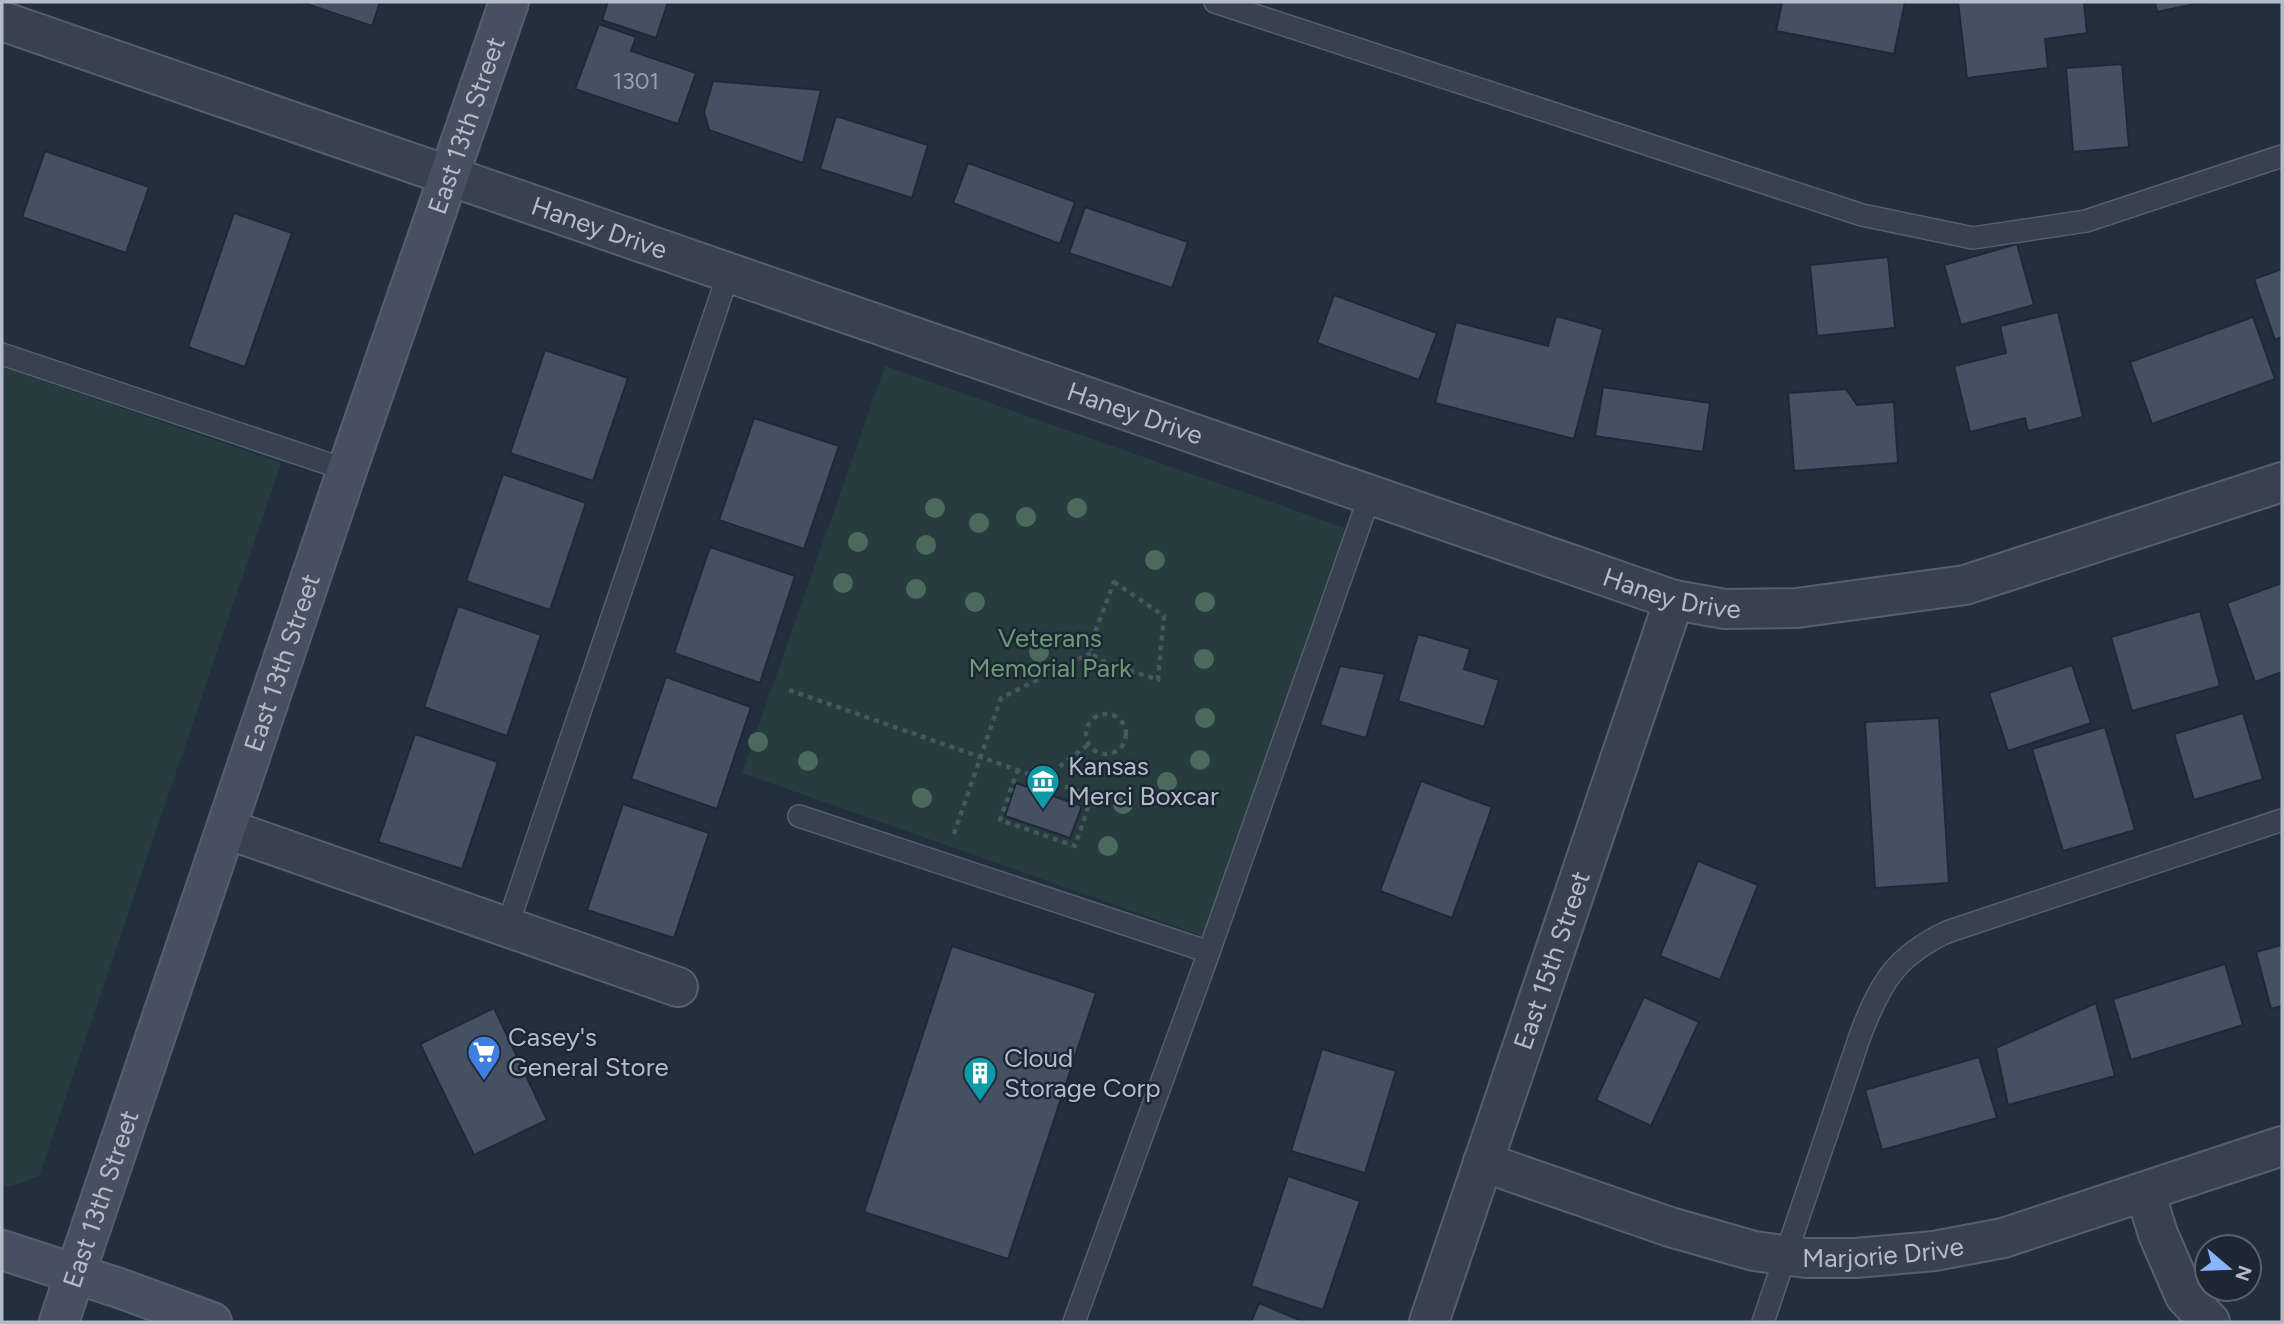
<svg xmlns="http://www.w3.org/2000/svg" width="2284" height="1324" font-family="Figtree,sans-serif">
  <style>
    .green { fill: #263c3f }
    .building { fill: #455162; stroke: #1f2835; stroke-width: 2 }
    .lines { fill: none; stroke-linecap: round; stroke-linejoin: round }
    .lane-casing { stroke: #565f6c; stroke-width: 24 }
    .street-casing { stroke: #565f6c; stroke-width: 42 }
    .secondary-casing { stroke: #565f6c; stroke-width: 42 }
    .path { stroke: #44595c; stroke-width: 4.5; stroke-dasharray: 5 5; stroke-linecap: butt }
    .lane { stroke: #38414e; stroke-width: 21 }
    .street { stroke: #38414e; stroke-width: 38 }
    .secondary { stroke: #465061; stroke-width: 38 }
    .tree { fill: #4b6a5d }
    .labels { text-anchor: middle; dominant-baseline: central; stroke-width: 5; stroke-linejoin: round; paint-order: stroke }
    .number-label { font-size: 23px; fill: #98a1af }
    .street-label { font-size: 26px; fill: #b4bcc9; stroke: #1d2633 }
    .park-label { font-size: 26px; fill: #6b9a76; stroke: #1d2633 }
    .poi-label { font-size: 26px; fill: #b4bcc9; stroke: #1d2633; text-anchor: start }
  </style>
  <rect width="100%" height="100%" fill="#242f3e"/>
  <g class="green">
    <polygon points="885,366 1345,528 1203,936 742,773"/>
    <polygon points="2,367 281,463 39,1176 10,1187 2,1184"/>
  </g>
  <g class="building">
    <polygon points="301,2 380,2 372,26"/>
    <polygon points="608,2 668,2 656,38 602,20"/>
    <polygon points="1782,2 1905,2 1894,54 1776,31"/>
    <polygon points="1958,2 2084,2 2087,33 2045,39 2048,68 1967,78"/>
    <polygon points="2155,2 2204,2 2157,12"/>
    <polygon points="599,24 636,37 631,51 696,73 678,124 575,89"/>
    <polygon points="2122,64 2129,147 2073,152 2066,68"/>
    <polygon points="713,81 821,90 803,163 709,130 704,112"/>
    <polygon points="836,116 928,145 912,198 820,169"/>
    <polygon points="45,151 149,187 126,253 22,217"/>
    <polygon points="968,163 1075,202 1060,244 953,203"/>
    <polygon points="1085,207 1188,242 1172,288 1069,253"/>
    <polygon points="234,213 292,233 245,367 188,347"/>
    <polygon points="2017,244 2034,305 1961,325 1944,265"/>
    <polygon points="1888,257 1895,328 1817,336 1810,265"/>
    <polygon points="2282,269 2282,337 2275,340 2254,279"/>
    <polygon points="1334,295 1437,333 1419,380 1317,343"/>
    <polygon points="2058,312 2083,417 2028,431 2025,418 1970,432 1954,366 2006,353 2000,326"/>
    <polygon points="1556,316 1603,329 1574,439 1435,403 1456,322 1548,346"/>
    <polygon points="2253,317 2275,379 2152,424 2130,362"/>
    <polygon points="545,350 628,378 593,481 510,453"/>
    <polygon points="1603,387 1710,403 1703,452 1595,436"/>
    <polygon points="1846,389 1857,405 1894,402 1898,463 1794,471 1788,393"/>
    <polygon points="754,418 839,446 804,549 719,520"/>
    <polygon points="503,474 586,503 550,610 466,581"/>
    <polygon points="710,547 795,576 760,683 674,653"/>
    <polygon points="2282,583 2282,672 2255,682 2227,603"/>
    <polygon points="458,606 541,635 507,736 424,707"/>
    <polygon points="2200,611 2220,686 2132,711 2111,637"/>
    <polygon points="1418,634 1470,649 1464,669 1499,680 1484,727 1398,701"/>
    <polygon points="2072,665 2091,723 2008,751 1989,693"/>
    <polygon points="1340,666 1385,674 1366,738 1320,725"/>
    <polygon points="666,677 751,707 717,809 631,779"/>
    <polygon points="2243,713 2263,779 2194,800 2174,734"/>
    <polygon points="1939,718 1949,883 1875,888 1865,722"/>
    <polygon points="2105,727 2135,830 2063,851 2032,749"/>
    <polygon points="415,734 498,762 462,869 378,842"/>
    <polygon points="1421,781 1492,807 1452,918 1380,891"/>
    <polygon points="1016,783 1082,806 1070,838 1005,816"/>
    <polygon points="623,804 709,833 674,938 587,910"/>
    <polygon points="1698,861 1758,885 1720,980 1660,956"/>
    <polygon points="2282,945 2282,1006 2271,1009 2256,952"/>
    <polygon points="952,946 1096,993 1008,1259 864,1212"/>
    <polygon points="2225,964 2243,1025 2131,1060 2113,999"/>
    <polygon points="1644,997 1699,1022 1651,1126 1596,1100"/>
    <polygon points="2096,1003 2115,1076 2008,1105 1996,1048"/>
    <polygon points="494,1008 547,1120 474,1155 420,1044"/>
    <polygon points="1322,1049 1396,1071 1365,1173 1291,1151"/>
    <polygon points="1979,1057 1997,1118 1882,1150 1865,1090"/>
    <polygon points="1288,1176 1360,1201 1323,1310 1251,1286"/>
    <polygon points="1259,1303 1304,1322 1251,1322"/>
  </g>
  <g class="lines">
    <defs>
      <g id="lane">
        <polyline points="1215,2 1862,215 1973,238 2086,221 2282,156"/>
        <polyline points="2,354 347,470"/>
        <polyline points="799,816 1209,952"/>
        <polyline points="507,927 729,272"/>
        <polyline points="1074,1322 1209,952 1370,495"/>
        <path d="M 1763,1322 L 1861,1033 C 1881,982 1896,956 1947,932 L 2282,820"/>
      </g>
      <g id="street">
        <path id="s1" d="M 2,21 L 1674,600 L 1725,609 L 1797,608 L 1965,585 L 2282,482"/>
        <polyline points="227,829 678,987"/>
        <path id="s2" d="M 1483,1162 L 1670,1227 L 1754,1251 L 1806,1258 L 1856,1258 L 1934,1251 L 2003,1238 L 2282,1146"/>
        <polyline points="2145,1192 2158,1234 2185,1296 2210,1322"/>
        <path id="s3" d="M 1429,1322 L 1674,600"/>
      </g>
      <g id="secondary">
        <polyline points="2,1250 119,1288 212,1322"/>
        <path id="s4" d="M 59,1322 L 347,470 L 509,2"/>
      </g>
    </defs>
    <use href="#lane" class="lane-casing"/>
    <use href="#street" class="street-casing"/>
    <use href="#secondary" class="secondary-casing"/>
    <g class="path">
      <polygon points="1114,582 1164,616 1158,680 1100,660 1091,653 1091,643"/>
      <polyline points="789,690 1043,779 1089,744"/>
      <circle cx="1106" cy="734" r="20"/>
      <polyline points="1018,769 1000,820 1075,846 1092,796 1044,779"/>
      <polyline points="954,834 1001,698 1091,653"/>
    </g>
    <use href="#lane" class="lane"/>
    <use href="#street" class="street"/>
    <use href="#secondary" class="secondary"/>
  </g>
  <g class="tree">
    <circle cx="935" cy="508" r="10"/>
    <circle cx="1077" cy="508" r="10"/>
    <circle cx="1026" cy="517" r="10"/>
    <circle cx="979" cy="523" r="10"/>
    <circle cx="858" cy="542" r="10"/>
    <circle cx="926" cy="545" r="10"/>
    <circle cx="1155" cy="560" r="10"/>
    <circle cx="843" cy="583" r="10"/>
    <circle cx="916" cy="589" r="10"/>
    <circle cx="975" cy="602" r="10"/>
    <circle cx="1205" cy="602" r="10"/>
    <circle cx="1039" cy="652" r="10"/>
    <circle cx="1204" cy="659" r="10"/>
    <circle cx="1205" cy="718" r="10"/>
    <circle cx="758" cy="742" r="10"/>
    <circle cx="1200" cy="760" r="10"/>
    <circle cx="808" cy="761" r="10"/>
    <circle cx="1167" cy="782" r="10"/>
    <circle cx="922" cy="798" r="10"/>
    <circle cx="1123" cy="804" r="10"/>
    <circle cx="1108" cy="846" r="10"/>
  </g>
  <defs>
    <symbol id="museum-pin" viewBox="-11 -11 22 30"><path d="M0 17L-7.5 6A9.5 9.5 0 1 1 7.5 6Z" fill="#0f9aa8" stroke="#1d2633"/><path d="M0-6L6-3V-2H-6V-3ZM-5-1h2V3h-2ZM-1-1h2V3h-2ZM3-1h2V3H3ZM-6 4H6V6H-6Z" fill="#fff"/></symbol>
    <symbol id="supermarket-pin" viewBox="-11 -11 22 30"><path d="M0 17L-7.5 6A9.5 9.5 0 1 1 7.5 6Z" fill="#3f7fe0" stroke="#1d2633"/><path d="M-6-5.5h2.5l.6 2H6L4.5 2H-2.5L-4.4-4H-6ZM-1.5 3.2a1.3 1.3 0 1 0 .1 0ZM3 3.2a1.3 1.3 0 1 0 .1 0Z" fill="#fff"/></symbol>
    <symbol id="building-pin" viewBox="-11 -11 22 30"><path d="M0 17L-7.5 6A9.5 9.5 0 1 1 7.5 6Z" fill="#0f9aa8" stroke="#1d2633"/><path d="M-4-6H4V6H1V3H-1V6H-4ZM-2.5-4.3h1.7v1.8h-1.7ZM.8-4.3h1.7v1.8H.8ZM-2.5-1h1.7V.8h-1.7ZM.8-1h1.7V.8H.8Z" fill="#fff"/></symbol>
  </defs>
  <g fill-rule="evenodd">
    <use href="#museum-pin" x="1024" y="762" width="38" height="52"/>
    <use href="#supermarket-pin" x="465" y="1033" width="38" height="52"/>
    <use href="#building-pin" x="961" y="1054" width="38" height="52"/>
  </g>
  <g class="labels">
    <g class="number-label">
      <text x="636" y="81">1301</text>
    </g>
    <g class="street-label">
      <text stroke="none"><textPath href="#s4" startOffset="1264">East 13th Street</textPath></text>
      <text stroke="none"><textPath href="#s1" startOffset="632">Haney Drive</textPath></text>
      <text stroke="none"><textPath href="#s1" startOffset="1199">Haney Drive</textPath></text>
      <text stroke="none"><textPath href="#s1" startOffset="1766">Haney Drive</textPath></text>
      <text stroke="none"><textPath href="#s4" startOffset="696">East 13th Street</textPath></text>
      <text stroke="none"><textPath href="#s3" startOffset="382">East 15th Street</textPath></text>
      <text stroke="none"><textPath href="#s4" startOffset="130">East 13th Street</textPath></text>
      <text stroke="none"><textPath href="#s2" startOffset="415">Marjorie Drive</textPath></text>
    </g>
    <g class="park-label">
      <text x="1050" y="638">Veterans<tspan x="1050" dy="30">Memorial Park</tspan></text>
    </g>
    <g class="poi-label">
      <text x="1068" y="766">Kansas<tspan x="1068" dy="30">Merci Boxcar</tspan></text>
      <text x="508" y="1037">Casey's<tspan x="508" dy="30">General Store</tspan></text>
      <text x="1004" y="1058">Cloud<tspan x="1004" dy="30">Storage Corp</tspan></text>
    </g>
  </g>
  <rect width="2284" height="1324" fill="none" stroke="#b4bcc9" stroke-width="7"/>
  <g transform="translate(2228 1268) rotate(109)"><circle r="33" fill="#1d2633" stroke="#59626f" stroke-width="2"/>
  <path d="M0-5L12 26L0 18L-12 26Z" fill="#8ab4f8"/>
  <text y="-10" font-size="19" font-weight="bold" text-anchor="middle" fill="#b4bcc9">N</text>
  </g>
</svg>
